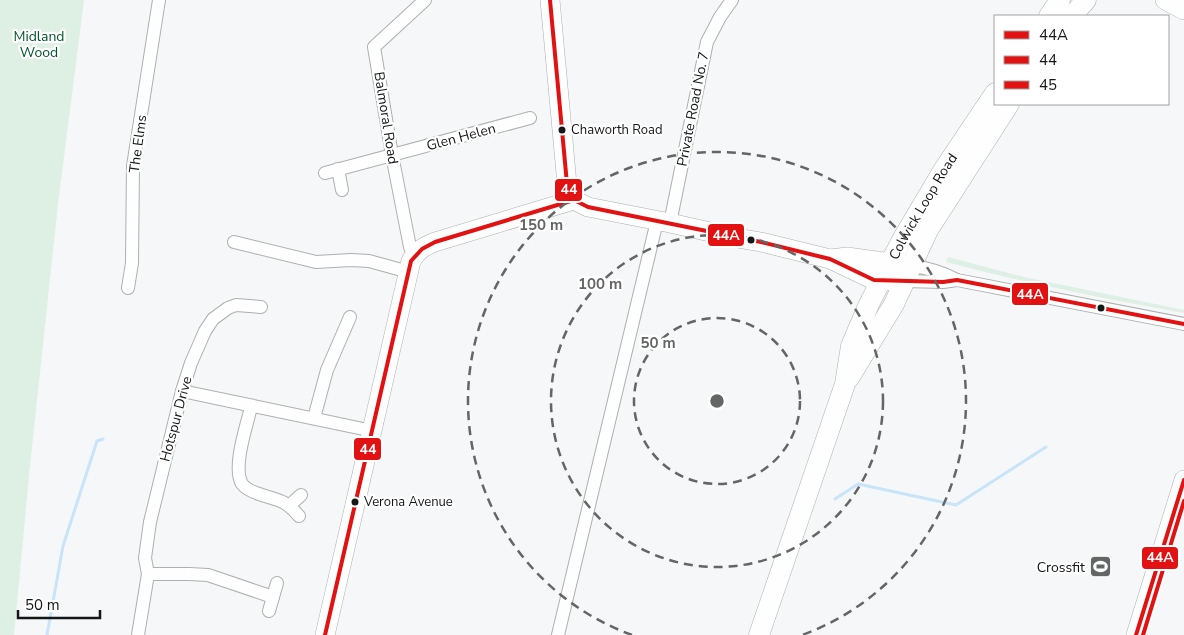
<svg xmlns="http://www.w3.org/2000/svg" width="1184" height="635" font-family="'Nunito Sans',sans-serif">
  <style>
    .green { fill: #def0e3 }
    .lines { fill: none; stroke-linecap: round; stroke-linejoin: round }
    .stream { stroke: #c8e4f9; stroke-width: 3 }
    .street-casing { stroke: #aeafb0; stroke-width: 14 }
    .secondary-casing { stroke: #aeafb0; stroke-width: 20 }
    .primary-casing { stroke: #aeafb0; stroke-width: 21 }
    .street { stroke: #fefefe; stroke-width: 12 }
    .secondary { stroke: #fefefe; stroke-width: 19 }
    .primary { stroke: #fefefe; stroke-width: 20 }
    .bus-1-casing { stroke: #fff; stroke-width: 8 }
    .bus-2-casing { stroke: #fff; stroke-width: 8 }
    .bus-3-casing { stroke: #fff; stroke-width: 8 }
    .bus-1 { stroke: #e21212; stroke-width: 4 }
    .bus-2 { stroke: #e21212; stroke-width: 4 }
    .bus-3 { stroke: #e21212; stroke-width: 4 }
    .ring { fill: none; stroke: #646565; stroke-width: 2.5; stroke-dasharray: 9 6 }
    .bus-dot { fill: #151616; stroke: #fff; stroke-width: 2 }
    .labels { text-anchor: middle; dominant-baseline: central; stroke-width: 4.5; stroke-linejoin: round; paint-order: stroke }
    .bus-label { font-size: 13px; fill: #151616; stroke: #fff; text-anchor: start }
    .park-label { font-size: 14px; fill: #00552a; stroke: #fff }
    .street-label { font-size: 14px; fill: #151616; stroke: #fff }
    .poi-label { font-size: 14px; fill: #151616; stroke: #fff; text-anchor: end }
    .centre { fill: #646565; stroke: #fff; stroke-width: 2.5 }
    .ring-label { font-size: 15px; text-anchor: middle; font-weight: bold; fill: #646565; stroke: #fff; stroke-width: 4.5; stroke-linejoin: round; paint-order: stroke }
    .line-badge { stroke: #fff; stroke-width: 2 }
    .badge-label { font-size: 14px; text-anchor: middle; font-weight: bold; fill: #fff }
  </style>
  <rect width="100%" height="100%" fill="#f6f7f8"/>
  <g class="green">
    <polygon points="0,0 84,0 58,204 30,466 14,635 0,635"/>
    <path d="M 948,257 L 1024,277 L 1184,310 L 1184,313 C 1104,299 1025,283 946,262 Z"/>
  </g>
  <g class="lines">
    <g class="stream">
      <polyline points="835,499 858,484 956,505 1046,447"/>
      <polyline points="47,635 63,546 97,441 103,439"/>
    </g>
    <defs>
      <g id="street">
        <polyline points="338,169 342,190"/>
        <polyline points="325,173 530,118"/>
        <polyline points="670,223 707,42 720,17 732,0"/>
        <polyline points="234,242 316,262 351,260 369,261 409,272"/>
        <polyline points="414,256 410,247 392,155 374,47 425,0"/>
        <path d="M 912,266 C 929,268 942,272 957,280 L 1184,324"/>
        <polyline points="904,281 943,282 957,280"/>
        <polyline points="128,288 132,263 133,166 159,0"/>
        <polyline points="182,391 373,431"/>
        <path d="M 251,407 C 247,425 232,467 242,484 C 246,489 253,492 259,494 C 279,501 283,498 299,516"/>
        <polyline points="314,418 327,370 350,317"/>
        <polyline points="290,505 301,495"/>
        <polyline points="148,574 189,574 208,575 273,597"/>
        <polyline points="269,611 277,583"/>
        <polyline points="138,635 148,574 145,558 150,522 182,391 191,363 205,331 213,319 228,308 236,305 261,307"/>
        <polyline points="558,635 657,221"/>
      </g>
      <g id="secondary">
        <polyline points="550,0 567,184 570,195 574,200 588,207 670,223 737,238 761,242 830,259 874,280 896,281"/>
        <polyline points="1165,0 1184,10"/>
        <polyline points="831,259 847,257 905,265"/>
        <path d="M 325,635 L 411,261 C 417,250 425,246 435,242 L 574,200"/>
        <polyline points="1136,635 1184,480"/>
      </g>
      <g id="primary">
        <polyline points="1049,16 1060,0"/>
        <polyline points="1072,16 1086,0"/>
        <polyline points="849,378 894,304 928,230 1009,104"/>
        <path id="s1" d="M 759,635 L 845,384 L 851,346 L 869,304 L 903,238 L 944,169 L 995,93"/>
      </g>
    </defs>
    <use href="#street" class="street-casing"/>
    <use href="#secondary" class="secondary-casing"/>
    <use href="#primary" class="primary-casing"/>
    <use href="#street" class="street"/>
    <use href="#secondary" class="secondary"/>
    <use href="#primary" class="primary"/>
    <defs>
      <g id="bus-1">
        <polyline points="574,200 588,207 761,242 830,259 874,280 943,282 957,280 1184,324"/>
        <polyline points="1136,635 1184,480"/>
      </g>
      <polyline id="bus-2" points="325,635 411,261 422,249 435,242 574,200 570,195 567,184 550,0"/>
      <polyline id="bus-3" points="1143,635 1184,501"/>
    </defs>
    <use href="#bus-1" class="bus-1-casing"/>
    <use href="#bus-2" class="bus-2-casing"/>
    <use href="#bus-3" class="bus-3-casing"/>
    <use href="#bus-1" class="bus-1"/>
    <use href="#bus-2" class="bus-2"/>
    <use href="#bus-3" class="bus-3"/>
  </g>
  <g class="ring">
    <circle cx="717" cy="401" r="83"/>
    <circle cx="717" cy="401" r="166"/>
    <path d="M632 635A249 249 0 1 1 802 635"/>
  </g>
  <defs>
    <symbol id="stadium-square" viewBox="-11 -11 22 22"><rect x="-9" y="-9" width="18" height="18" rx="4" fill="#646565" stroke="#fff"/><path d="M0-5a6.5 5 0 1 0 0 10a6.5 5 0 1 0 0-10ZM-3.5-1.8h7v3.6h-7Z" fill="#fff"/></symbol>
  </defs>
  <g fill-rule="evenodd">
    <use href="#stadium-square" x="1088" y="554" width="25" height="25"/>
  </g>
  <g class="bus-dot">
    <circle cx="562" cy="130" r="4.5"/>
    <circle cx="751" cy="240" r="4.5"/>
    <circle cx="1101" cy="308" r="4.5"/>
    <circle cx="355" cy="502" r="4.5"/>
  </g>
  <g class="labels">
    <g class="bus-label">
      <text x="571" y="130">Chaworth Road</text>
      <text x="364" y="502">Verona Avenue</text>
    </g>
    <g class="park-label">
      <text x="39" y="36">Midland<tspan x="39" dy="16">Wood</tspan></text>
    </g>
    <g class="street-label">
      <text transform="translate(693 109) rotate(-79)">Private Road No. 7</text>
      <text transform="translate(386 118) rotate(81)">Balmoral Road</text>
      <text transform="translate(461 137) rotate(-15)">Glen Helen</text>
      <text transform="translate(138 144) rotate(-82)">The Elms</text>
      <text stroke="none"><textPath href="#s1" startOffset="461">Colwick Loop Road</textPath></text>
      <text transform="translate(176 419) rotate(-75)">Hotspur Drive</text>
    </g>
    <g class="poi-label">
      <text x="1085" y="567">Crossfit</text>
    </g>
  </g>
  <circle cx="717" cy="401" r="8" class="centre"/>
  <g class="ring-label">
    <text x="541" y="230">150 m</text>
    <text x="600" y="289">100 m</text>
    <text x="658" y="348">50 m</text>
  </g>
  <g class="line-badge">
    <rect x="554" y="178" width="29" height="24" rx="5" fill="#e21212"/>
    <rect x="707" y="223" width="38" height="24" rx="5" fill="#e21212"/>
    <rect x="1011" y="282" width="38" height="24" rx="5" fill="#e21212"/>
    <rect x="353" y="437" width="29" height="24" rx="5" fill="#e21212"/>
    <rect x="1141" y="546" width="38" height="24" rx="5" fill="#e21212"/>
  </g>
  <g class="badge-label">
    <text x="569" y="194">44</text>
    <text x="726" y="240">44A</text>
    <text x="1030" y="299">44A</text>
    <text x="368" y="454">44</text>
    <text x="1160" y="562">44A</text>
  </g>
  <rect x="994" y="15" width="175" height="90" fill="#ffffff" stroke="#a1a2a2"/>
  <rect x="1004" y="31" width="25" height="8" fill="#e21212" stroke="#a1a2a2"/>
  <text x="1039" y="40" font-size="15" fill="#151616">44A</text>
  <rect x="1004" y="56" width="25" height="8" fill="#e21212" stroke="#a1a2a2"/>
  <text x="1039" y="65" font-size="15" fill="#151616">44</text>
  <rect x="1004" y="81" width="25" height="8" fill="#e21212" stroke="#a1a2a2"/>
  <text x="1039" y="90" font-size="15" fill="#151616">45</text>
  <path d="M18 610v8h82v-8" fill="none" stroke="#151616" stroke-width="2.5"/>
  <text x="25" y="610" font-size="15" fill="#151616" stroke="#ffffff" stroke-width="4" paint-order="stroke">50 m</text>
</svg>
